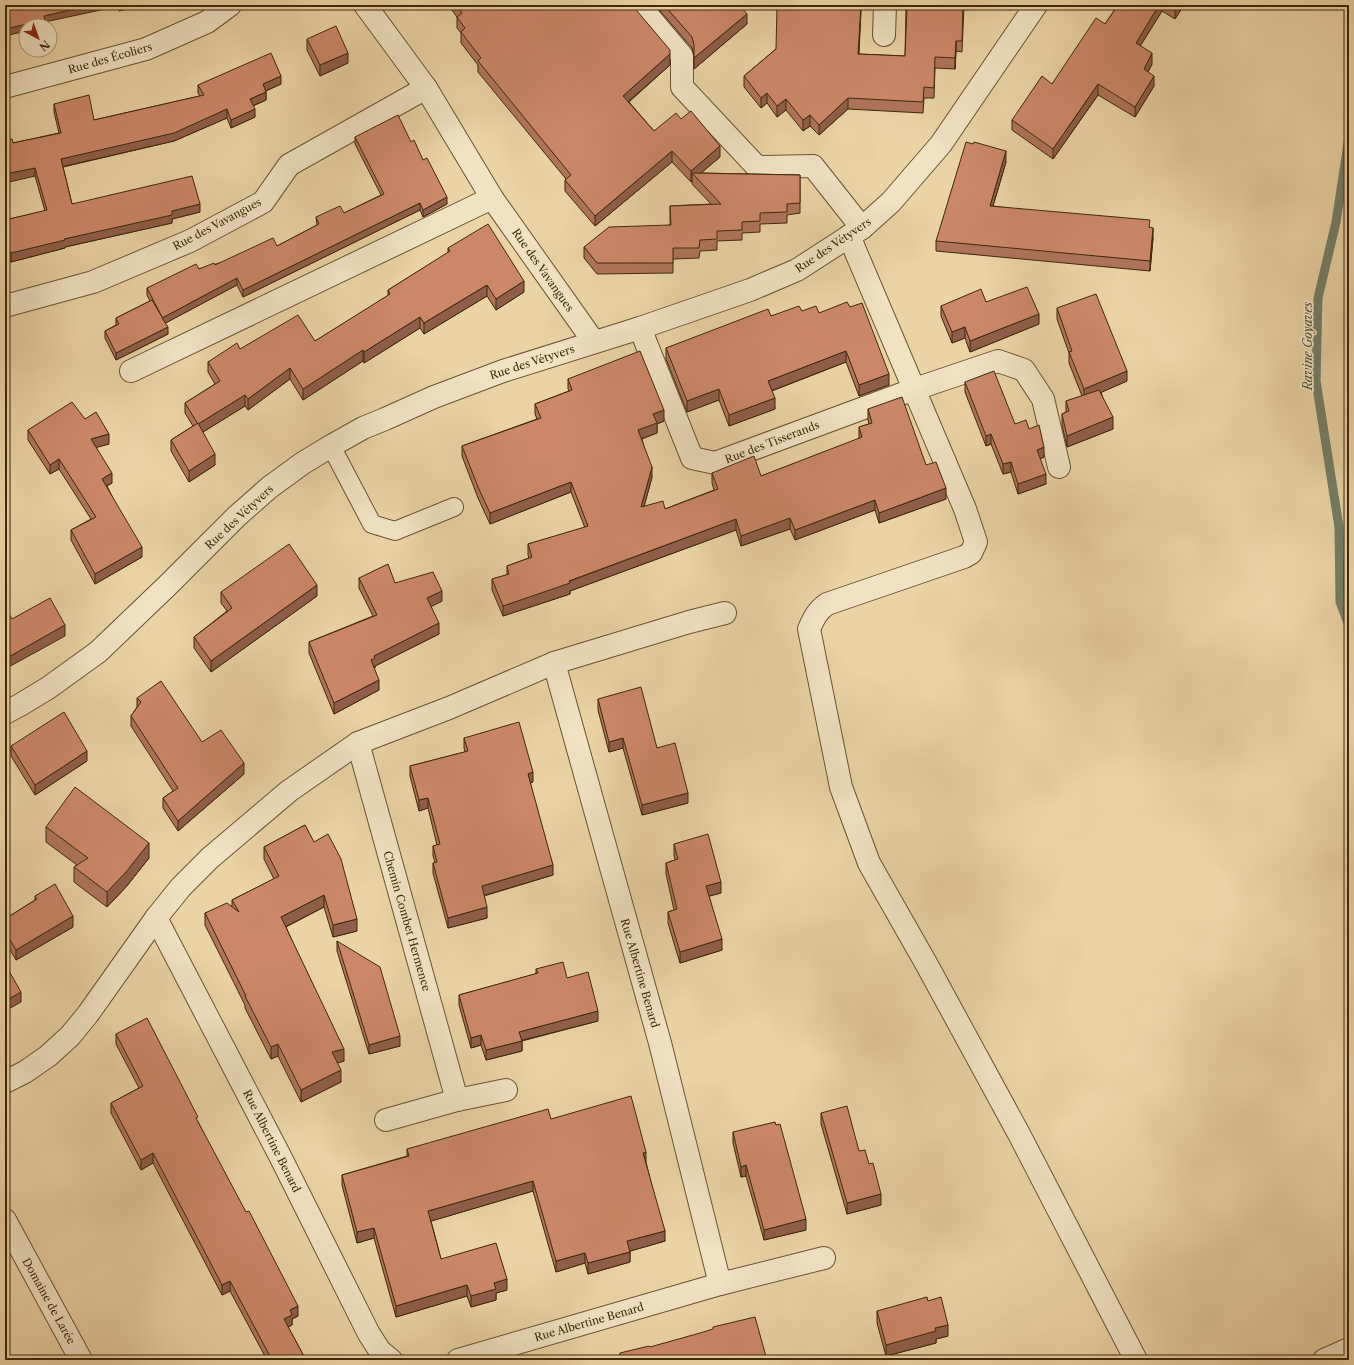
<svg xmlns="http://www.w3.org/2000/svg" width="1354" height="1365" font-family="'Libre Caslon Text',serif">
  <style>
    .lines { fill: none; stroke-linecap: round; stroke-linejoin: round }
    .stream { stroke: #747f68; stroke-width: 9 }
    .lane-casing { stroke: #685432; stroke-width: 20 }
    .street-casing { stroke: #685432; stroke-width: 24 }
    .lane { stroke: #f1e2c4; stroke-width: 18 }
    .street { stroke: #f1e2c4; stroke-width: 22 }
    .wall { fill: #af745b; stroke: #3d290b }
    .shaded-wall { fill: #8f5e4a; stroke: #3d290b }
    .building { fill: #cc876a; stroke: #3d290b }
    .labels { text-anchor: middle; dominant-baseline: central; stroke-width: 3.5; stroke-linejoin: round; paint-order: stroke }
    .street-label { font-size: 11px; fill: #3d290b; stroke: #f1e2c4 }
    .water-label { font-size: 12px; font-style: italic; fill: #544d32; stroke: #f1e2c4 }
  </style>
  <rect width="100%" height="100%" fill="#ead3a5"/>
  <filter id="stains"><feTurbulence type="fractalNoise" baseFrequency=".005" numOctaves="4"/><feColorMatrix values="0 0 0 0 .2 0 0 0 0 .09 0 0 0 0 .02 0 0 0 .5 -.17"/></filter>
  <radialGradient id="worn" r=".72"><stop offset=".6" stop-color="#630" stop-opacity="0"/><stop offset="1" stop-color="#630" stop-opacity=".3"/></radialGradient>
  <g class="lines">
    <polyline class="stream" points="1349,137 1336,222 1318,298 1316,381 1339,527 1340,602 1349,626"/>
    <defs>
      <polyline id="lane" points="331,446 372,524 395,531 454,507"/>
      <g id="street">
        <polyline points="365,5 426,88 492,198 594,342"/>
        <polyline points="639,5 682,56 682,87 757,167 813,166 862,228"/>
        <polyline points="884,35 885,5"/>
        <polyline points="5,87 146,49 207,22 230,5"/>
        <path d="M 849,236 L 965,509 L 976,542 L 971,553 L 964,557 L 827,604 C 817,611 814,618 809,629 L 841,787 L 869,863 L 927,965 L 1019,1134 L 1136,1360"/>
        <polyline points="5,306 93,282 190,241 263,202 289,165 426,88"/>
        <polyline points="640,328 692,458 715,463 915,389 998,361 1024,370 1043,399 1059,467"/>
        <polyline points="131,371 492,198"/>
        <polyline points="554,663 660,1043 720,1284"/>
        <polyline points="5,713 20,705 48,688 98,652 168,585 237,516 270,487 303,463 331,446 363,428 385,419 434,397 503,371 640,328 750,290 797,270 862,228 891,202 941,144 1036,5"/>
        <polyline points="358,743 457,1100"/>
        <polyline points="156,918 280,1156 369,1334 380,1351 391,1360"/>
        <polyline points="5,1082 25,1072 48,1056 70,1036 88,1014 156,918 181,887 210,858 289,791 358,743 449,708 554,663 689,622 725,613"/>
        <polyline points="386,1120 457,1100 506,1090"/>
        <polyline points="5,1220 81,1360"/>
        <polyline points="458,1360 720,1284 824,1258"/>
        <polyline points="1324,1360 1349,1349"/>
      </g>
    </defs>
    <use href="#lane" class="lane-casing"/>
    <use href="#street" class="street-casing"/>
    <use href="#lane" class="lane"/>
    <use href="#street" class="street"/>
  </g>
  <g class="wall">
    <polygon points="448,5 632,5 670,65 629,102 654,131 681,119 720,157 701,173 800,175 800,213 787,215 787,223 760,224 760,232 742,233 742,240 717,241 717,250 700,251 699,258 673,259 673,273 597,274 584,258 584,247 670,225 670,206 711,204 692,184 692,181 691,182 672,162 595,226 565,191 565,180 566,179 478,72 478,65 461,43 461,33 457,28 457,17"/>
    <polygon points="655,5 739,5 747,24 694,69 694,56 692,48"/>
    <polygon points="901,5 964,5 962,52 956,51 955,69 935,68 934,98 924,98 923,113 848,109 819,135 810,126 803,131 786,110 777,117 767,103 761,108 744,87 744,76 776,49 861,10 859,54 905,56 906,9 901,9"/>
    <polygon points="1118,5 1184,5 1175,19 1162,11 1140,46 1152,64 1148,72 1154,86 1135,117 1098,95 1053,159 1012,130 1012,120 1052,84 1105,24"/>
    <polygon points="307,39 348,63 320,76 307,50"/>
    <polygon points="281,84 266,91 266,100 253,106 255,117 231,128 227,118 174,141 63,167 72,204 200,212 172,219 172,223 65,247 65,248 11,262 9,257 5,258 5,220 45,211 35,176 13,143 59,133 54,112 54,104 94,120 200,96 198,93 198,85"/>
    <polygon points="355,137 411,142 423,160 447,204 423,217 420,210 243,297 237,285 165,323 168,334 116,360 105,338 105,331 116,325 116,318 150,301 147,295 147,288 199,269 277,246 317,225 316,217 344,213 381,195 355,144"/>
    <polygon points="1006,162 993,206 1150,227 1153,238 1150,271 936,251 936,241"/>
    <polygon points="448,248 524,292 496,310 487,296 424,334 420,328 364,363 363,361 303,400 290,379 248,410 245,406 203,432 215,465 189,482 171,451 171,440 193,426 185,413 185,403 215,384 208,372 208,362 240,349 315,341 388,296 388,290 448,253"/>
    <polygon points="986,302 1039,324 970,352 965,338 952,343 941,316 941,306"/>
    <polygon points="850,307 889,385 859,396 846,362 772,391 775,409 729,426 719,400 687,412 666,359 666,348 771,316 802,311 819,313"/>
    <polygon points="1057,308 1127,381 1101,392 1113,429 1067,447 1062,425 1062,414 1066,412 1066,401 1082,396 1069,363 1069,353 1057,319"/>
    <polygon points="568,379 664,421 657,424 657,433 642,439 652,477 644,506 665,509 714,490 712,483 712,473 761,476 859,439 859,427 869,424 868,420 868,409 926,465 946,499 879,523 875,510 795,540 790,529 741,546 736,530 570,591 570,594 503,616 492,590 492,579 507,575 507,566 529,558 528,555 528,544 585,528 571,492 490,524 478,498 462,456 462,446 537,419 535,414 535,404 569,391 568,389"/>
    <polygon points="965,382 1015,424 1029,429 1044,457 1040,459 1046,484 1018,494 1011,472 1003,474 991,444 986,446 965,392"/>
    <polygon points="85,419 109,444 96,447 112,483 107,486 142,557 95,584 71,540 71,530 91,519 59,469 50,474 28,440 28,430"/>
    <polygon points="359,578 395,583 442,601 431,606 439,634 375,666 375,668 374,669 379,690 334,714 309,653 309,642 373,616 359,588"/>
    <polygon points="221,592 317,596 211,672 194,648 194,637 227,611 221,603"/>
    <polygon points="137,698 244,774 178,831 163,808 163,798 173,791 131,726 131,716 137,707"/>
    <polygon points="598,699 688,803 642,815 623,748 609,752 598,710"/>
    <polygon points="464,738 533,782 530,783 553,875 484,896 487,918 448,928 433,873 433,863 435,862 433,856 433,846 437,845 428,808 419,811 410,776 410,766 465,752 464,748"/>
    <polygon points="11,746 87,761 35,795 11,756"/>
    <polygon points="305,825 357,931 333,937 324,907 286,927 344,1061 337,1063 341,1082 301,1102 278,1056 271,1059 245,1008 245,1005 205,925 205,913 232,906 232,900 274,879 264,859 264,847"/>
    <polygon points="46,827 149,858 126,887 107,907 74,882 74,867 77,865 46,842"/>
    <polygon points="674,844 721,893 709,896 722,950 680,963 668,923 668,912 674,910 666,874 666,863 675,860 674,855"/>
    <polygon points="35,896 73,927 16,960 5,941 5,919 35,900"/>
    <polygon points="337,941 400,1046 369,1054 337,951"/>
    <polygon points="536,969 598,1021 522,1041 522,1051 486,1060 481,1045 471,1048 459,1005 459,995 536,974"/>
    <polygon points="116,1034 198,1122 298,1316 292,1319 292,1325 288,1327 306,1360 267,1360 230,1291 222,1295 153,1163 141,1170 111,1113 111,1103 139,1088 116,1044"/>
    <polygon points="821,1113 881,1205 847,1214 821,1124"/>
    <polygon points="551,1119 646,1162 665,1241 630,1251 630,1262 588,1274 585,1263 556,1272 533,1191 431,1221 441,1259 507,1290 496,1293 496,1300 471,1307 467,1296 396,1317 374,1238 357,1243 342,1185 342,1175 407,1156 407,1149"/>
    <polygon points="733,1132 806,1230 764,1240 746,1176 741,1177 733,1143"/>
    <polygon points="877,1311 948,1336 936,1339 936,1343 886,1356 877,1323"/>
  </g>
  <g class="shaded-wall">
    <polygon points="91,5 119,5 119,6 45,22 45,26 26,26 26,31 5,36 5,29 44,16"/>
    <polygon points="119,5 144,5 119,11"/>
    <polygon points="861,5 861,10 858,65 858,54"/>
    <polygon points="1159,5 1162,5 1162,11 1136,53 1136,43"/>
    <polygon points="1177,5 1184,5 1175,19 1175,9"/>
    <polygon points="747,14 747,24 694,69 694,58"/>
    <polygon points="956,41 956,51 955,69 955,58"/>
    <polygon points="348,53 348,63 320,76 320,65"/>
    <polygon points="1152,53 1152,64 1144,79 1144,69"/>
    <polygon points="670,54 670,65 623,106 623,96"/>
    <polygon points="281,76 281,84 263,92 263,84"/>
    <polygon points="1154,76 1154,86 1135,117 1135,107"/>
    <polygon points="1098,84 1098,95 1053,159 1053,149"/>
    <polygon points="266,92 266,100 250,107 250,99"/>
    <polygon points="767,93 767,103 761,108 761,98"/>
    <polygon points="848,98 848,109 819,135 819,125"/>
    <polygon points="786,99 786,110 777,117 777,106"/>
    <polygon points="227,109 227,118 174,141 61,167 61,159"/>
    <polygon points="255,109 255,117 231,128 231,120"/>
    <polygon points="810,115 810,126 803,131 803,120"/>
    <polygon points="720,146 720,157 696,177 692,173 692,181 691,182 691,171"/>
    <polygon points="672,151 672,162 595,226 595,216"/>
    <polygon points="1006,151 1006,162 990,216 990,206"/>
    <polygon points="35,168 35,176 5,183 5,174"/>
    <polygon points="447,197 447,204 423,217 423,210"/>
    <polygon points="420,203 420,210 243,297 243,290"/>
    <polygon points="200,204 200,212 172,219 172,223 65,247 65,248 11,262 11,253 64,239 172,211"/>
    <polygon points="1153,228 1153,238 1150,271 1150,261"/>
    <polygon points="9,249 9,257 5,258 5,250"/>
    <polygon points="237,278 237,285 162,325 162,318"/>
    <polygon points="524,281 524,292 496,310 496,299"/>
    <polygon points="487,285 487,296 424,334 424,323"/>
    <polygon points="1039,314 1039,324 970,352 970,341"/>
    <polygon points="420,317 420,328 364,363 364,352"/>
    <polygon points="168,327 168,334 116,360 116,353"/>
    <polygon points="965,327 965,338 952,343 952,332"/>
    <polygon points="363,350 363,361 303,400 303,389"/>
    <polygon points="846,351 846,362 768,392 768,381"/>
    <polygon points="290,368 290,379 248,410 248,399"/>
    <polygon points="1127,371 1127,381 1084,400 1084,389"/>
    <polygon points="889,374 889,385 859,396 859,385"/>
    <polygon points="719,389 719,400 687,412 687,401"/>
    <polygon points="245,395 245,406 198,435 198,424"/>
    <polygon points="775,398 775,409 729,426 729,415"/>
    <polygon points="664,410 664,421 657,424 657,433 638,440 638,430 653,414"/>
    <polygon points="1113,417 1113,429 1067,447 1067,436"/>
    <polygon points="109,434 109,444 91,449 91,439"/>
    <polygon points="991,434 991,444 986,446 986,436"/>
    <polygon points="1044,447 1044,457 1037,460 1037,450"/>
    <polygon points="215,454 215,465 189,482 189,471"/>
    <polygon points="59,459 59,469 50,474 50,465"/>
    <polygon points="1011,462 1011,472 1003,474 1003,464"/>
    <polygon points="652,467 652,477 641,518 641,507"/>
    <polygon points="112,473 112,483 102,488 102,479"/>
    <polygon points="1046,474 1046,484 1018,494 1018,484"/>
    <polygon points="571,482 571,492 490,524 490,513"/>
    <polygon points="946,488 946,499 879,523 879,513"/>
    <polygon points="875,500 875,510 795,540 795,530"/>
    <polygon points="790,518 790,529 741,546 741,536"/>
    <polygon points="736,519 736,530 570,591 570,594 503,616 503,606"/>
    <polygon points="142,547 142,557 95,584 95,574"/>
    <polygon points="317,585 317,596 211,672 211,661"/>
    <polygon points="442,591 442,601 427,609 427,598"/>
    <polygon points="439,623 439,634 375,666 375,668 371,670 371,660 374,656"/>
    <polygon points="65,625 65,636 5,669 5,659"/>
    <polygon points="379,680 379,690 334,714 334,703"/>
    <polygon points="623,738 623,748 609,752 609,742"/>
    <polygon points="87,751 87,761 35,795 35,785"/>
    <polygon points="244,763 244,774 178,831 178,821"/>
    <polygon points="533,772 533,782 528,784 528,774"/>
    <polygon points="688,793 688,803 642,815 642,805"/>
    <polygon points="428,798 428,808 419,811 419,800"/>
    <polygon points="149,843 149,858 126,887 107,907 107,892"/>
    <polygon points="553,865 553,875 482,896 482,886"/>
    <polygon points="721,882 721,893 706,897 706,886"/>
    <polygon points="324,895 324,907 281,929 281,917"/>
    <polygon points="487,907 487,918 448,928 448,918"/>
    <polygon points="73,916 73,927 16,960 16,950"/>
    <polygon points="357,919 357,931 333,937 333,925"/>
    <polygon points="722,939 722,950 680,963 680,952"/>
    <polygon points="21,992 21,1002 5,1011 5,1001"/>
    <polygon points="598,1011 598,1021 519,1041 519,1032"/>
    <polygon points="481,1035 481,1045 471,1048 471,1038"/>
    <polygon points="400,1036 400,1046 369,1054 369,1045"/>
    <polygon points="522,1041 522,1051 486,1060 486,1050"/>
    <polygon points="278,1044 278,1056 271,1059 271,1047"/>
    <polygon points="344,1049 344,1061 332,1065 332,1052"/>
    <polygon points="341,1070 341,1082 301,1102 301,1090"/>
    <polygon points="646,1152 646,1162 643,1153"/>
    <polygon points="153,1153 153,1163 141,1170 141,1160"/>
    <polygon points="746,1165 746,1176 741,1177 741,1167"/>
    <polygon points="533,1181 533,1191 428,1222 428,1211"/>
    <polygon points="881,1194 881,1205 847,1214 847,1203"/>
    <polygon points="806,1219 806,1230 764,1240 764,1230"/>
    <polygon points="374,1228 374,1238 357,1243 357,1232"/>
    <polygon points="665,1231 665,1241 627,1252 627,1241"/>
    <polygon points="630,1252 630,1262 588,1274 588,1263"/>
    <polygon points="585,1253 585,1263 556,1272 556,1261"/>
    <polygon points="507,1279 507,1290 496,1293 496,1300 471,1307 471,1296 494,1283"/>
    <polygon points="230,1281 230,1291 222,1295 222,1285"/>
    <polygon points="467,1285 467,1296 396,1317 396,1306"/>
    <polygon points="298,1306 298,1316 292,1319 292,1325 284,1329 284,1319 290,1310"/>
    <polygon points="948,1325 948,1336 936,1339 936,1343 886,1356 886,1345 935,1328"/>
  </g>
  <g class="building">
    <polygon points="5,5 91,5 44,16 45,20 5,29"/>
    <polygon points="456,5 632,5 670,50 670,54 623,96 654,131 676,113 681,119 691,111 720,146 691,171 672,151 595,216 565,180 571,175 478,61 481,58 461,32 465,28 457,17 462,13"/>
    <polygon points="664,5 739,5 747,14 694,58 694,45 692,37"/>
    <polygon points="777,5 861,5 858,54 905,56 907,5 963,5 962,41 956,41 955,58 935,57 934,88 924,87 923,102 848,98 819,125 810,115 803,120 786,99 777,106 767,93 761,98 744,76 776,49"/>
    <polygon points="1118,5 1159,5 1136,43 1152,53 1144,69 1154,76 1135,107 1098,84 1053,149 1012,120 1042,76 1052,84 1096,18 1105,24"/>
    <polygon points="1169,5 1177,5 1175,9"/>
    <polygon points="336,26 348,53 320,65 307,39"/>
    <polygon points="271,53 281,76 263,84 266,92 250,99 255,109 231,120 227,109 174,133 61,159 72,204 192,176 200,204 172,211 172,215 64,239 65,240 11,253 9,249 5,250 5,220 47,210 35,168 5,174 5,140 12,139 13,143 61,133 54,104 89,95 94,120 204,95 198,85"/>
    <polygon points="398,115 411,142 414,140 423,160 427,158 447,197 423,210 420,203 243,290 237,278 162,318 168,327 116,353 105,331 119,324 116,318 152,300 162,317 147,288 196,264 199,269 214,263 215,265 273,238 277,246 319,224 316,217 329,211 340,206 344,213 384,194 355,137"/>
    <polygon points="966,142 973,144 974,142 1006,151 990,206 1150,220 1149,227 1153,228 1150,261 936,241"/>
    <polygon points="692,173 800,175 800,203 787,204 787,212 760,213 760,221 742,222 742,230 717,231 717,239 700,240 699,248 673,248 673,263 597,263 584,247 609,227 671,225 670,206 721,204"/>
    <polygon points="488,224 524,281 496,299 487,285 424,323 420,317 364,352 363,350 303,389 290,368 248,399 245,395 198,424 185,403 220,381 208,362 237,343 240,349 298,315 315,341 390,294 388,290 450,251 448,248"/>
    <polygon points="1027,287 1039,314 970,341 965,327 952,332 941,306 981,289 986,302"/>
    <polygon points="1096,294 1127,371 1084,389 1069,352 1072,351 1057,308"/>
    <polygon points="847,302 850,307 862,303 889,374 859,385 846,351 768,381 775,398 729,415 719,389 687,401 666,348 768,309 771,316 799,306 802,311 816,306 819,313"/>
    <polygon points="640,351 664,410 653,414 657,423 638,430 652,467 641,507 663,501 665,509 718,489 712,473 754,456 761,476 862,437 859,427 872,423 868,409 902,397 926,465 936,462 946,488 879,513 875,500 795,530 790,518 741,536 736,519 569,581 570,583 503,606 492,579 509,574 507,566 532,557 528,544 588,526 571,482 490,513 478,487 462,446 541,418 535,404 572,390 568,379"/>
    <polygon points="994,371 1015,424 1026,420 1029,429 1039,425 1044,447 1037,450 1046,474 1018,484 1011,462 1003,464 991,434 986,436 965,382"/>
    <polygon points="1099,390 1113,417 1067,436 1062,414 1069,411 1066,401"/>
    <polygon points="72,402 85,419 96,412 109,434 91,439 112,473 102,479 142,547 95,574 71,530 96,517 59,459 50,465 28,430"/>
    <polygon points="198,423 215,454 189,471 171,440"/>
    <polygon points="289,544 317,585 211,661 194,637 232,608 221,592"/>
    <polygon points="388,564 395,583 433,572 442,591 427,598 439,623 374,656 375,658 371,660 379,680 334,703 309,642 377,615 359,578"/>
    <polygon points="50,598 65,625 5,659 5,609 6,608 12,619"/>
    <polygon points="161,681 202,742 221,730 244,763 178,821 163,798 178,788 131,716 141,702 137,698"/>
    <polygon points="641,687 657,748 675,743 688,793 642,805 623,738 609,742 598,699"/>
    <polygon points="64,712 87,751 35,785 11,746"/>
    <polygon points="519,722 533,772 528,774 553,865 482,886 487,907 448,918 433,863 437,862 433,846 440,844 428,798 419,800 410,766 468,751 464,738"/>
    <polygon points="75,787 149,843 126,872 107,892 74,867 88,858 46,827"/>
    <polygon points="305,825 314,842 328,834 341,859 357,919 333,925 324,895 281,917 344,1049 332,1052 341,1070 301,1090 278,1044 271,1047 245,996 246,996 205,913 227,903 239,912 232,900 279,876 264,847"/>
    <polygon points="708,834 721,882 706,886 722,939 680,952 668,912 677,909 666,863 678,859 674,844"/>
    <polygon points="55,884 73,916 16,950 5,931 5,919 37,899 35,896"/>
    <polygon points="337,941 380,967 400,1036 369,1045"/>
    <polygon points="563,962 567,978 588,972 598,1011 519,1032 522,1041 486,1050 481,1035 471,1038 459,995 538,973 536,969"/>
    <polygon points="5,964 21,992 5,1001"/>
    <polygon points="147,1018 198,1117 196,1118 246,1212 249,1211 298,1306 290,1310 292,1315 284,1319 306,1360 272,1360 230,1281 222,1285 153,1153 141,1160 111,1103 143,1086 116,1034"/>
    <polygon points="631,1096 646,1152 643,1153 665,1231 627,1241 630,1252 588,1263 585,1253 556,1261 533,1181 428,1211 441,1259 496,1243 507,1279 494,1283 496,1289 471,1296 467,1285 396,1306 374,1228 357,1232 342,1175 409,1156 407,1149 548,1109 551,1119"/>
    <polygon points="847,1106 859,1151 865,1150 869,1164 873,1163 881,1194 847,1203 821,1113"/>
    <polygon points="775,1122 776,1125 780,1124 806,1219 764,1230 746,1165 741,1167 733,1132"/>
    <polygon points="927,1297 928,1301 941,1297 948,1325 935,1328 936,1331 886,1345 877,1311"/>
    <polygon points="755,1317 767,1360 608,1360 608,1358 620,1355 620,1353 649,1346 650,1347 700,1333 713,1329 713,1327"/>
  </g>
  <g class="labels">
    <g class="street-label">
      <text transform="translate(110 58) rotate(-16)">Rue des Écoliers</text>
      <text transform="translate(217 224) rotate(-28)">Rue des Vavangues</text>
      <text transform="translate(833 245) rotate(-34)">Rue des Vétyvers</text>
      <text transform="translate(543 270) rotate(55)">Rue des Vavangues</text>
      <text transform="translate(532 362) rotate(-18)">Rue des Vétyvers</text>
      <text transform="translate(772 442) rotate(-21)">Rue des Tisserands</text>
      <text transform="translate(239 517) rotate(-43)">Rue des Vétyvers</text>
      <text transform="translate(407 921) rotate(74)">Chemin Combet Hermence</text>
      <text transform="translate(640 973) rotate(74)">Rue Albertine Benard</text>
      <text transform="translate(272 1141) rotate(63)">Rue Albertine Benard</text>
      <text transform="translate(49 1301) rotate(61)">Domaine de Larée</text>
      <text transform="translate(589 1322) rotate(-16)">Rue Albertine Benard</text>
    </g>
    <g class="water-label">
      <text transform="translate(1307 346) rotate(-90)">Ravine Goyaves</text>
    </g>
  </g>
  <rect width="1354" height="1365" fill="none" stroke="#ead3a5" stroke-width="20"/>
  <rect x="6" y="6" width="1342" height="1353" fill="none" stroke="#3d290b" stroke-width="2"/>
  <rect x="10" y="10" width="1334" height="1345" fill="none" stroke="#3d290b"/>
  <g transform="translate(38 38) rotate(139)"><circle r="19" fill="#f1e2c4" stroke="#a9987a"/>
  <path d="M0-3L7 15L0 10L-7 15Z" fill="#8f2418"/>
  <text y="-6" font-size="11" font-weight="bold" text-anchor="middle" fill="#3d290b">N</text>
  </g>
  <rect width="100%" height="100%" filter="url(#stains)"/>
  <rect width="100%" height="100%" fill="url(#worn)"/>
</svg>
